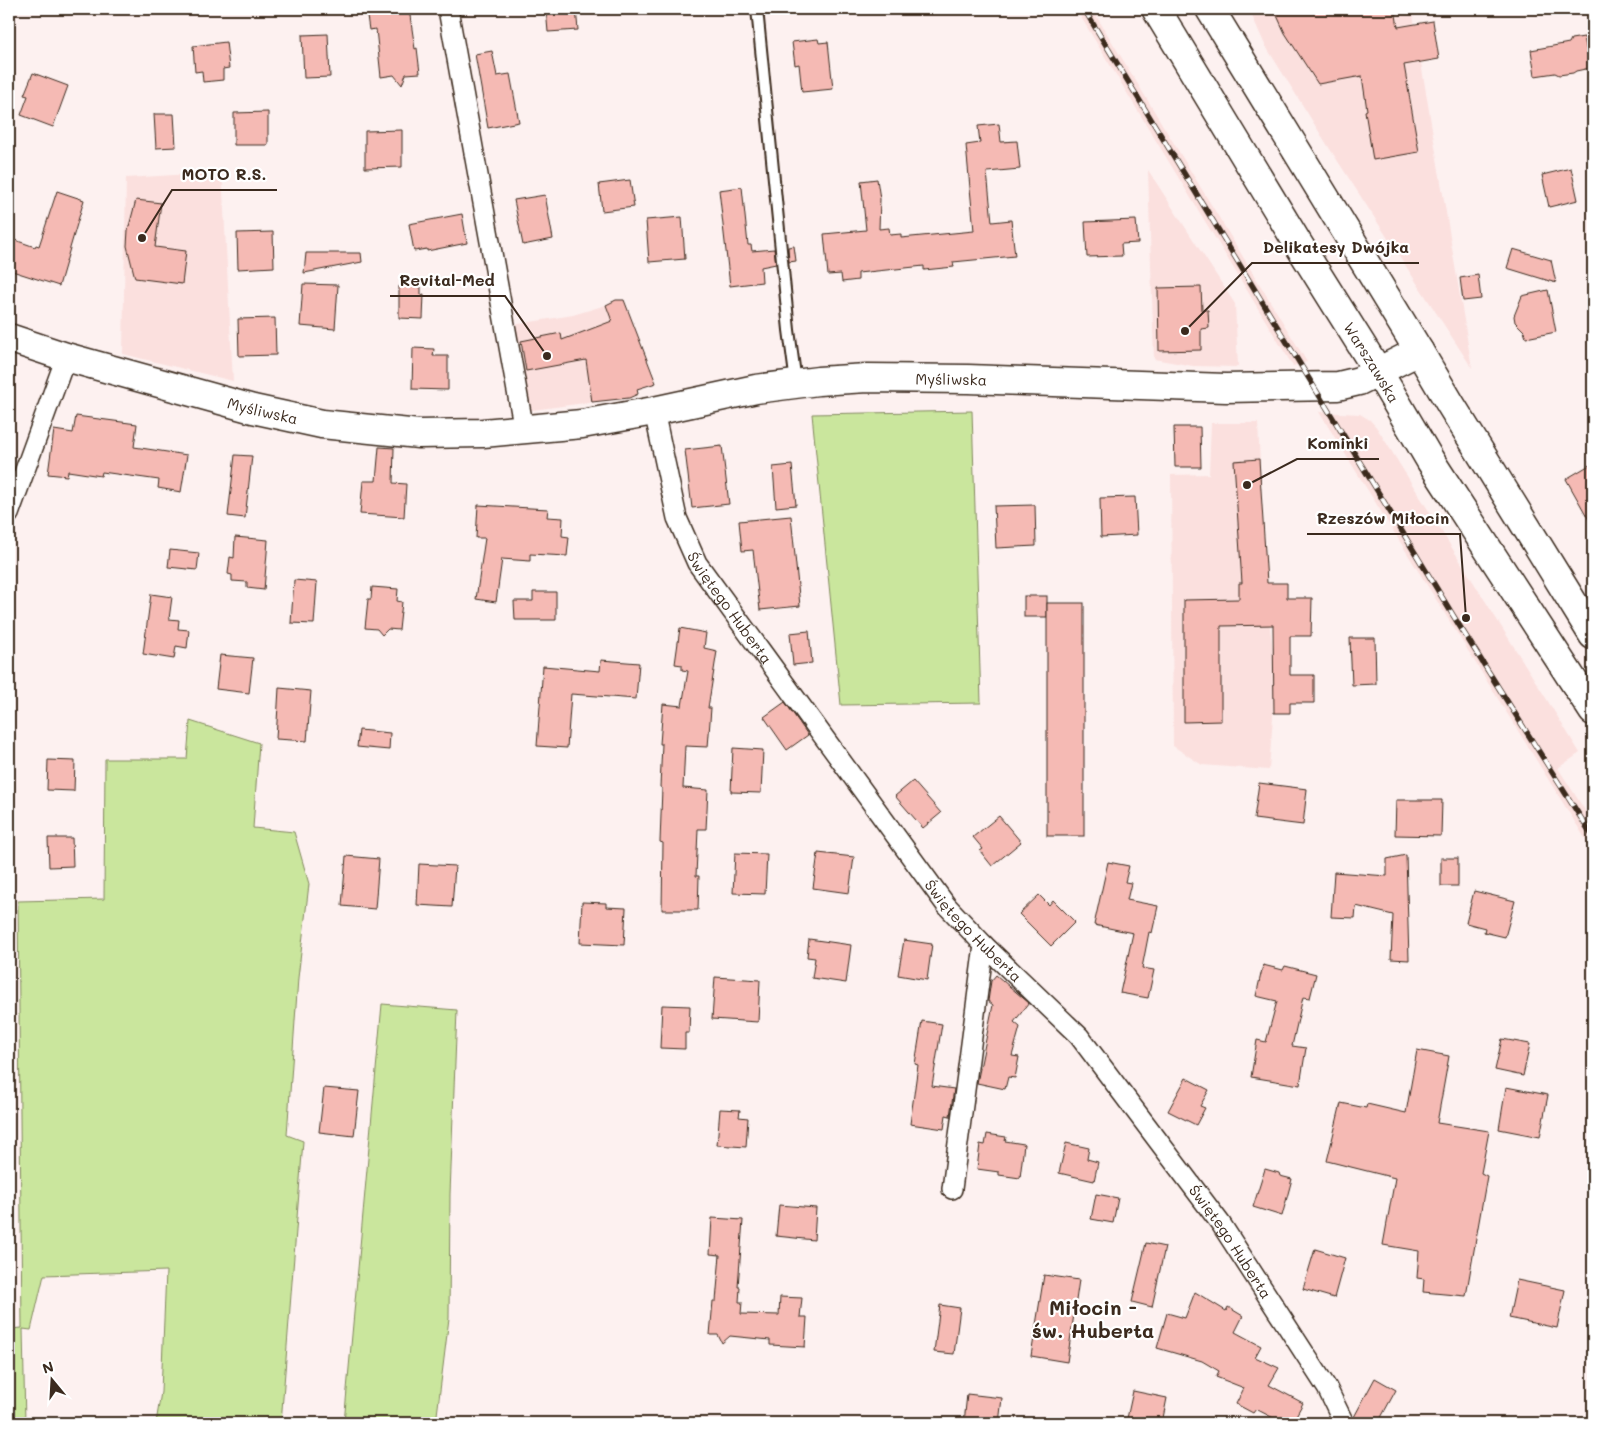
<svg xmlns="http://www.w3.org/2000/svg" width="1602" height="1432" font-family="Mali,sans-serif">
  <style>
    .built { fill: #fbe0de }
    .green { fill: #cae69d; stroke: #82885e }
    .building { fill: #f5bab4; stroke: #3b2a1e }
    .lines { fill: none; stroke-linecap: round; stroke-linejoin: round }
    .lane-casing { stroke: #3b2a1e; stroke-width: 14 }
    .street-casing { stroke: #3b2a1e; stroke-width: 22 }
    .secondary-casing { stroke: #3b2a1e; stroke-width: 31 }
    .lane { stroke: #fff; stroke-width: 10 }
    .street { stroke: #fff; stroke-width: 19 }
    .secondary { stroke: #fff; stroke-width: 28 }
    .rail-casing { stroke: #3b2a1e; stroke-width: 5.5 }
    .rail { stroke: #fff; stroke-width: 4; stroke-dasharray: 11; stroke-linecap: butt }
    .labels { text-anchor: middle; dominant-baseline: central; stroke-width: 4.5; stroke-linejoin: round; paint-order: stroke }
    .street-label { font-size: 15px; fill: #3b2a1e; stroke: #fff }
    .district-label { font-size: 20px; font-weight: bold; fill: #3b2a1e; stroke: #fff }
    .leader { fill: none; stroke: #3b2a1e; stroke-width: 2 }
    .callout-dot { fill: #3b2a1e; stroke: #fff; stroke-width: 2 }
    .callout-label { font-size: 16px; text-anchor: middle; font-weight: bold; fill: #3b2a1e; stroke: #fff; stroke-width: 4.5; stroke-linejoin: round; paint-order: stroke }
  </style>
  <rect width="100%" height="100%" fill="#fdf1f0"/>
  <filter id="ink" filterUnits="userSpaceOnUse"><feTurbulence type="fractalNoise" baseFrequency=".02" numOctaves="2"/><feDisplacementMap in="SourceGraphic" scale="10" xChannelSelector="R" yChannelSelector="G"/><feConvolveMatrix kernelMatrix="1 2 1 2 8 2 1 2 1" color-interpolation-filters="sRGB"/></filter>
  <g filter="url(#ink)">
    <g class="built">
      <polygon points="1076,9 1092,9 1307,362 1293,366"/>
      <polygon points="1249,9 1412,9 1472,368 1328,146 1265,45"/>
      <polygon points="1148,170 1235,304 1238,367 1193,366 1154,359"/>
      <polygon points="222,172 233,381 123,354 126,178"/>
      <polygon points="606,305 619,338 630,397 510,413 495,328 573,315"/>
      <polygon points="1319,412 1360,414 1370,420 1377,428 1564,727 1580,753 1558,768 1593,823 1593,851"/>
      <polygon points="1211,423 1258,423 1267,606 1273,650 1274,703 1269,770 1202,765 1173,746 1171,475 1209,474"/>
    </g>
    <g class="green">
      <polygon points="972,411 981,703 841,705 812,414"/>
      <polygon points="190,721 259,743 253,828 294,832 309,884 298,978 287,1135 303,1141 281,1423 156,1423 161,1392 166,1271 44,1275 31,1330 23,1329 25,1423 9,1423 9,1329 22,1328 18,901 104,899 105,759 187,759"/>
      <polygon points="382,1004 457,1010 450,1194 449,1318 436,1423 344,1423"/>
    </g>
    <g class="building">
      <polygon points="366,9 409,9 415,49 417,48 420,73 406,74 402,85 394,75 381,77 376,29 369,30"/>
      <polygon points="546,9 576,9 578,30 548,32"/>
      <polygon points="1274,9 1395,9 1398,27 1433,21 1439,59 1404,65 1419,152 1373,160 1365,111 1367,110 1362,76 1318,84 1285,33"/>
      <polygon points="328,34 330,77 304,78 302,35"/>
      <polygon points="1584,37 1590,68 1576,71 1573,73 1559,75 1555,73 1535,76 1531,50 1569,43 1571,39"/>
      <polygon points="818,39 819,43 828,42 833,89 802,92 799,64 795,65 792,42"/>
      <polygon points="226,42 229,68 223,69 223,80 203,82 202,71 195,72 193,46"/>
      <polygon points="492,51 497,76 510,74 519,122 488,128 475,54"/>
      <polygon points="33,73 68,86 53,127 21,115 28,96 24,95"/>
      <polygon points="268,112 268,145 234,145 234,113"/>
      <polygon points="154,114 174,114 176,147 156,148"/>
      <polygon points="999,124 1001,142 1017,141 1020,169 987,172 992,222 1011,220 1015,256 953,262 954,267 924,270 924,266 858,273 858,280 842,282 841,274 828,275 824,234 866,230 861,181 877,179 880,199 879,229 889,228 890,235 901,234 901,238 974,231 966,145 980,143 978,126"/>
      <polygon points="402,130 402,167 365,168 365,131"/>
      <polygon points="1571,168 1578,200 1549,207 1542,175"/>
      <polygon points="630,180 634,207 602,211 599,184"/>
      <polygon points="742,187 748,245 751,245 752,251 774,249 776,264 761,267 762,282 730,286 719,190"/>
      <polygon points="57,191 84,200 59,286 9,270 9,238 35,247 36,245 39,246"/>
      <polygon points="545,195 553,239 523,245 514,200"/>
      <polygon points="136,200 161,203 155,247 186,251 182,284 135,278 127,246 128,230"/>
      <polygon points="462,214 467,243 427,251 427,249 414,251 409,224"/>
      <polygon points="682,217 685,259 649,262 646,220"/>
      <polygon points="1136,220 1138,243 1121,244 1122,256 1087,257 1085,222"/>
      <polygon points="273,232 274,267 238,269 237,233"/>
      <polygon points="794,246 796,261 789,262 788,247"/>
      <polygon points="1513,249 1551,260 1556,283 1507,268"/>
      <polygon points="306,253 361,253 362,262 304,273"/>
      <polygon points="1478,275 1481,299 1463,301 1460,278"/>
      <polygon points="303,284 338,285 335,329 300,326"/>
      <polygon points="399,286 421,287 421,295 424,294 423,319 399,318"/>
      <polygon points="1201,287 1202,310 1208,310 1209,328 1201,329 1201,350 1159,351 1158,288"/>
      <polygon points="1548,290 1556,332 1526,338 1524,331 1515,322 1514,316 1522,296"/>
      <polygon points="616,300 624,300 656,383 637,389 638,394 629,398 592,402 586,360 526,371 521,341 561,333 562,340 612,321 606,305"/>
      <polygon points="275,318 276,355 239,356 238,319"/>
      <polygon points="413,348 434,349 433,356 448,356 448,390 412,389"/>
      <polygon points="76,416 137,424 134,447 187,455 181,492 158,488 159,480 102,472 101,476 68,471 67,476 48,474 54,430 73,433"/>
      <polygon points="1174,427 1200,427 1201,467 1175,467"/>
      <polygon points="722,446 729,504 692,508 685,450"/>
      <polygon points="379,447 394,448 393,483 406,484 404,517 360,514 363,481 376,481"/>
      <polygon points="235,455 252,456 245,518 228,516"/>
      <polygon points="1259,459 1267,583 1287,583 1287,598 1312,598 1311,636 1290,636 1290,675 1314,675 1314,703 1290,703 1290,713 1274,713 1273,625 1221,626 1221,721 1184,722 1184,600 1239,599 1239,583 1242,583 1234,461"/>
      <polygon points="1593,463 1593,527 1566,479"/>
      <polygon points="792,465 796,505 776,507 773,467"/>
      <polygon points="1135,497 1137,535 1101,537 1100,498"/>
      <polygon points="478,505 548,509 547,517 563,518 562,536 569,537 567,556 530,554 530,561 502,559 496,602 476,599 485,538 476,538"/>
      <polygon points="1035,505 1036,546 996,548 994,506"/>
      <polygon points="791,516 800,606 760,610 753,550 742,551 739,521"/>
      <polygon points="235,537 268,540 264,590 247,588 247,582 232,581 232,575 228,574 230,557 234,558"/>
      <polygon points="170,550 199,553 197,570 168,567"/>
      <polygon points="294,580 317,582 314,624 291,623"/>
      <polygon points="372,587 398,589 397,601 402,602 399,630 388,629 382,635 377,629 365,628 368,599 371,599"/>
      <polygon points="533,592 556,592 556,620 515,620 514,601 533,601"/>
      <polygon points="151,594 172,597 169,619 179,620 178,629 189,630 187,648 176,646 174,659 143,654"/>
      <rect x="1024" y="596" width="23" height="21"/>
      <rect x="1047" y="603" width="37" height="233"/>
      <polygon points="680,628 706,633 704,648 717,651 708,708 711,708 708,747 685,746 683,788 708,790 706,829 698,829 696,876 699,876 698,910 662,910 663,843 660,842 662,788 660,787 662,744 660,744 663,704 682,706 688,671 682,670 682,665 675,664"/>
      <polygon points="809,631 812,663 793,665 790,633"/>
      <polygon points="1350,638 1375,638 1376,684 1352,685"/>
      <polygon points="220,655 253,658 249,693 216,689"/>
      <polygon points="601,660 639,663 636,699 571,694 567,748 537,746 543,666 600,671"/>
      <polygon points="279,688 311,691 307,741 276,739"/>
      <polygon points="785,702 808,735 787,750 764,717"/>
      <polygon points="359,730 390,733 389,750 357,747"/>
      <polygon points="733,748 763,750 761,793 731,792"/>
      <polygon points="48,760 75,761 74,791 47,790"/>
      <polygon points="913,781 941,813 923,828 895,796"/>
      <polygon points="1259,783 1307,789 1303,825 1254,819"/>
      <polygon points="1396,800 1442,800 1441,836 1395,835"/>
      <polygon points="999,816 1021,842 992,866 980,851 983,849 973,837"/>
      <polygon points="48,838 72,838 73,866 49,867"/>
      <polygon points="735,853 767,854 765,894 733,893"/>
      <polygon points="818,853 854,857 849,893 813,888"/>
      <polygon points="1406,855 1409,960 1391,959 1393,915 1356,906 1355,918 1331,917 1334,872 1387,876 1387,859"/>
      <polygon points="346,856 379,859 375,909 342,906"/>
      <rect x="1441" y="858" width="17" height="28"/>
      <polygon points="1108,862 1129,866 1125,882 1131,883 1127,900 1158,906 1152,933 1149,932 1142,968 1154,970 1148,998 1120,993 1133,933 1094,925"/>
      <polygon points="419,864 455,866 452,907 417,905"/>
      <polygon points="1474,891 1515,901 1505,937 1484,932 1485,928 1466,923"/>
      <polygon points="1039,895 1049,905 1053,900 1075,922 1051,946 1019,914"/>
      <polygon points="582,902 606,903 606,907 626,908 624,945 580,943"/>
      <polygon points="809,939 851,945 846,983 812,978 815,958 807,957"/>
      <polygon points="904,940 932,944 927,980 898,975"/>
      <polygon points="1263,965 1283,970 1285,966 1316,974 1310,998 1303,997 1292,1046 1306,1048 1300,1085 1251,1077 1257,1040 1266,1042 1277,1001 1256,996"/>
      <polygon points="996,975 1029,1003 1014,1022 1020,1027 1012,1056 1019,1057 1015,1078 1008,1077 1005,1089 977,1083 993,1005 988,1001 991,981"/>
      <polygon points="715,977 760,980 758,1022 712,1019"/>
      <polygon points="662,1005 690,1006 689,1033 685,1033 685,1049 660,1048"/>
      <polygon points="922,1021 942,1024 932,1086 954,1089 950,1116 946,1115 944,1129 910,1124 918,1065 915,1064"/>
      <polygon points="1502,1039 1530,1044 1523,1076 1495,1070"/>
      <polygon points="1417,1050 1449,1056 1437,1123 1489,1131 1481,1173 1487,1176 1466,1296 1423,1292 1424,1279 1417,1278 1419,1251 1383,1245 1395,1178 1327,1161 1341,1103 1366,1108 1367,1104 1406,1113"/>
      <polygon points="1186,1078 1209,1090 1200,1106 1205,1108 1196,1125 1168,1111"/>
      <polygon points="1506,1087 1548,1095 1540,1137 1499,1129"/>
      <polygon points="324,1088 359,1091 354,1136 319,1132"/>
      <polygon points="720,1109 740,1110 739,1117 748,1118 746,1147 717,1145"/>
      <polygon points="987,1134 1006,1137 1005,1141 1024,1144 1020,1178 999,1175 999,1172 977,1169 980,1144 985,1145"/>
      <polygon points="1066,1143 1089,1148 1087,1159 1098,1162 1094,1181 1059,1173"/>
      <polygon points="1265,1169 1279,1173 1280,1176 1292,1179 1282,1216 1253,1207"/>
      <polygon points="1096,1194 1118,1198 1113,1223 1091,1219"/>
      <polygon points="779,1205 816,1208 814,1240 776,1236"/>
      <polygon points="712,1218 743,1220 738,1287 740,1287 739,1302 742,1302 741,1314 779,1315 780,1297 802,1298 800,1317 807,1317 805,1347 770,1345 770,1340 730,1336 722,1343 718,1335 710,1335 713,1301 716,1301 720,1255 710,1254"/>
      <polygon points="1146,1243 1165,1247 1152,1307 1132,1302"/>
      <polygon points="1315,1249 1345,1258 1334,1298 1303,1289"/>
      <polygon points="1044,1275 1079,1280 1067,1362 1031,1356"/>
      <polygon points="1517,1280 1565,1290 1557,1328 1509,1318"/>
      <polygon points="1195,1292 1226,1311 1228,1307 1243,1316 1235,1332 1261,1346 1255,1357 1279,1368 1269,1385 1303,1403 1292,1423 1283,1423 1256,1409 1253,1413 1236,1404 1244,1388 1216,1377 1219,1371 1202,1361 1157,1348 1167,1313 1185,1318"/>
      <polygon points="940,1305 960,1308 954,1354 934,1352"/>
      <polygon points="1375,1378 1396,1390 1378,1423 1355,1423 1354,1417"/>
      <polygon points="1133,1391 1167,1398 1162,1423 1126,1423"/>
      <polygon points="967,1394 1002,1398 999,1423 964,1423"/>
    </g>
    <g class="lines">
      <defs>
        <polyline id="lane" points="757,9 789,330 796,383"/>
        <g id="street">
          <polyline points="448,9 524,430"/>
          <path id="s1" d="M 654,411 L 677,518 L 697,563 L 946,905 L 984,945 L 1079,1036 L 1221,1224 L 1327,1388 L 1344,1423"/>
          <polyline points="9,514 66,357"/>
          <polyline points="952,1189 984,945"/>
        </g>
        <g id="secondary">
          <path id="s2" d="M 1156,9 L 1297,242 L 1379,373 L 1430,460 L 1593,711"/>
          <polyline points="1210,9 1419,351 1451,405 1593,635"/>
          <path id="s3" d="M 9,338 L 66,357 L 253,409 L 322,424 L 419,434 L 483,433 L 582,424 L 654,411 L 756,389 L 818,381 L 867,378 L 968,379 L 1226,388 L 1338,386 L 1359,381 L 1419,351"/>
        </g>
      </defs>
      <use href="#lane" class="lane-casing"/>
      <use href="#street" class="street-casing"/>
      <use href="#secondary" class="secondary-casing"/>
      <use href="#lane" class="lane"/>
      <use href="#street" class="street"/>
      <use href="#secondary" class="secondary"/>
      <defs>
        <polyline id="rail" points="1084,9 1459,625 1593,837"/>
      </defs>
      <use href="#rail" class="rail-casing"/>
      <use href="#rail" class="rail"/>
    </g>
  </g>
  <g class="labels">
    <g class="street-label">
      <text stroke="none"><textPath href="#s2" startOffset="414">Warszawska</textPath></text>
      <text stroke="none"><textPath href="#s3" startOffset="959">Myśliwska</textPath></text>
      <text stroke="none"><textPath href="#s3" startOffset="264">Myśliwska</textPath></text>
      <text stroke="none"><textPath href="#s1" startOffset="214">Świętego Huberta</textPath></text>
      <text stroke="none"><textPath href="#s1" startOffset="619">Świętego Huberta</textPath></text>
      <text stroke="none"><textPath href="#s1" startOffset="1024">Świętego Huberta</textPath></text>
    </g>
    <g class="district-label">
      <text x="1093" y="1307">Miłocin -<tspan x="1093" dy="23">św. Huberta</tspan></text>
    </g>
  </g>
  <path class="leader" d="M142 238L172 190H277M1185 331L1252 263H1419M547 356L505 296H390M1247 485L1297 459H1379M1466 618L1460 534H1307"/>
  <g class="callout-dot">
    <circle cx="142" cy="238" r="5"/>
    <circle cx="1185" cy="331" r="5"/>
    <circle cx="547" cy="356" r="5"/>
    <circle cx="1247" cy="485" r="5"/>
    <circle cx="1466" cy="618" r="5"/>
  </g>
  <g class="callout-label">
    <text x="224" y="180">MOTO R.S.</text>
    <text x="1336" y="253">Delikatesy Dwójka</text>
    <text x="447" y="286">Revital-Med</text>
    <text x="1338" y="449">Kominki</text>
    <text x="1383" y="524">Rzeszów Miłocin</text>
  </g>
  <rect width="1602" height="1432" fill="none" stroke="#fff" stroke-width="30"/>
  <rect x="15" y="15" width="1572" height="1402" fill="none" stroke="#3b2a1e" stroke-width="2" filter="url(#ink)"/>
  <g transform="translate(52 1380) rotate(342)" stroke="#ffffff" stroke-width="4" paint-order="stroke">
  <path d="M0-4L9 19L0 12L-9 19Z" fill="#3b2a1e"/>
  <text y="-8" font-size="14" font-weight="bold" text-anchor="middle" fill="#3b2a1e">N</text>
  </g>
</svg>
